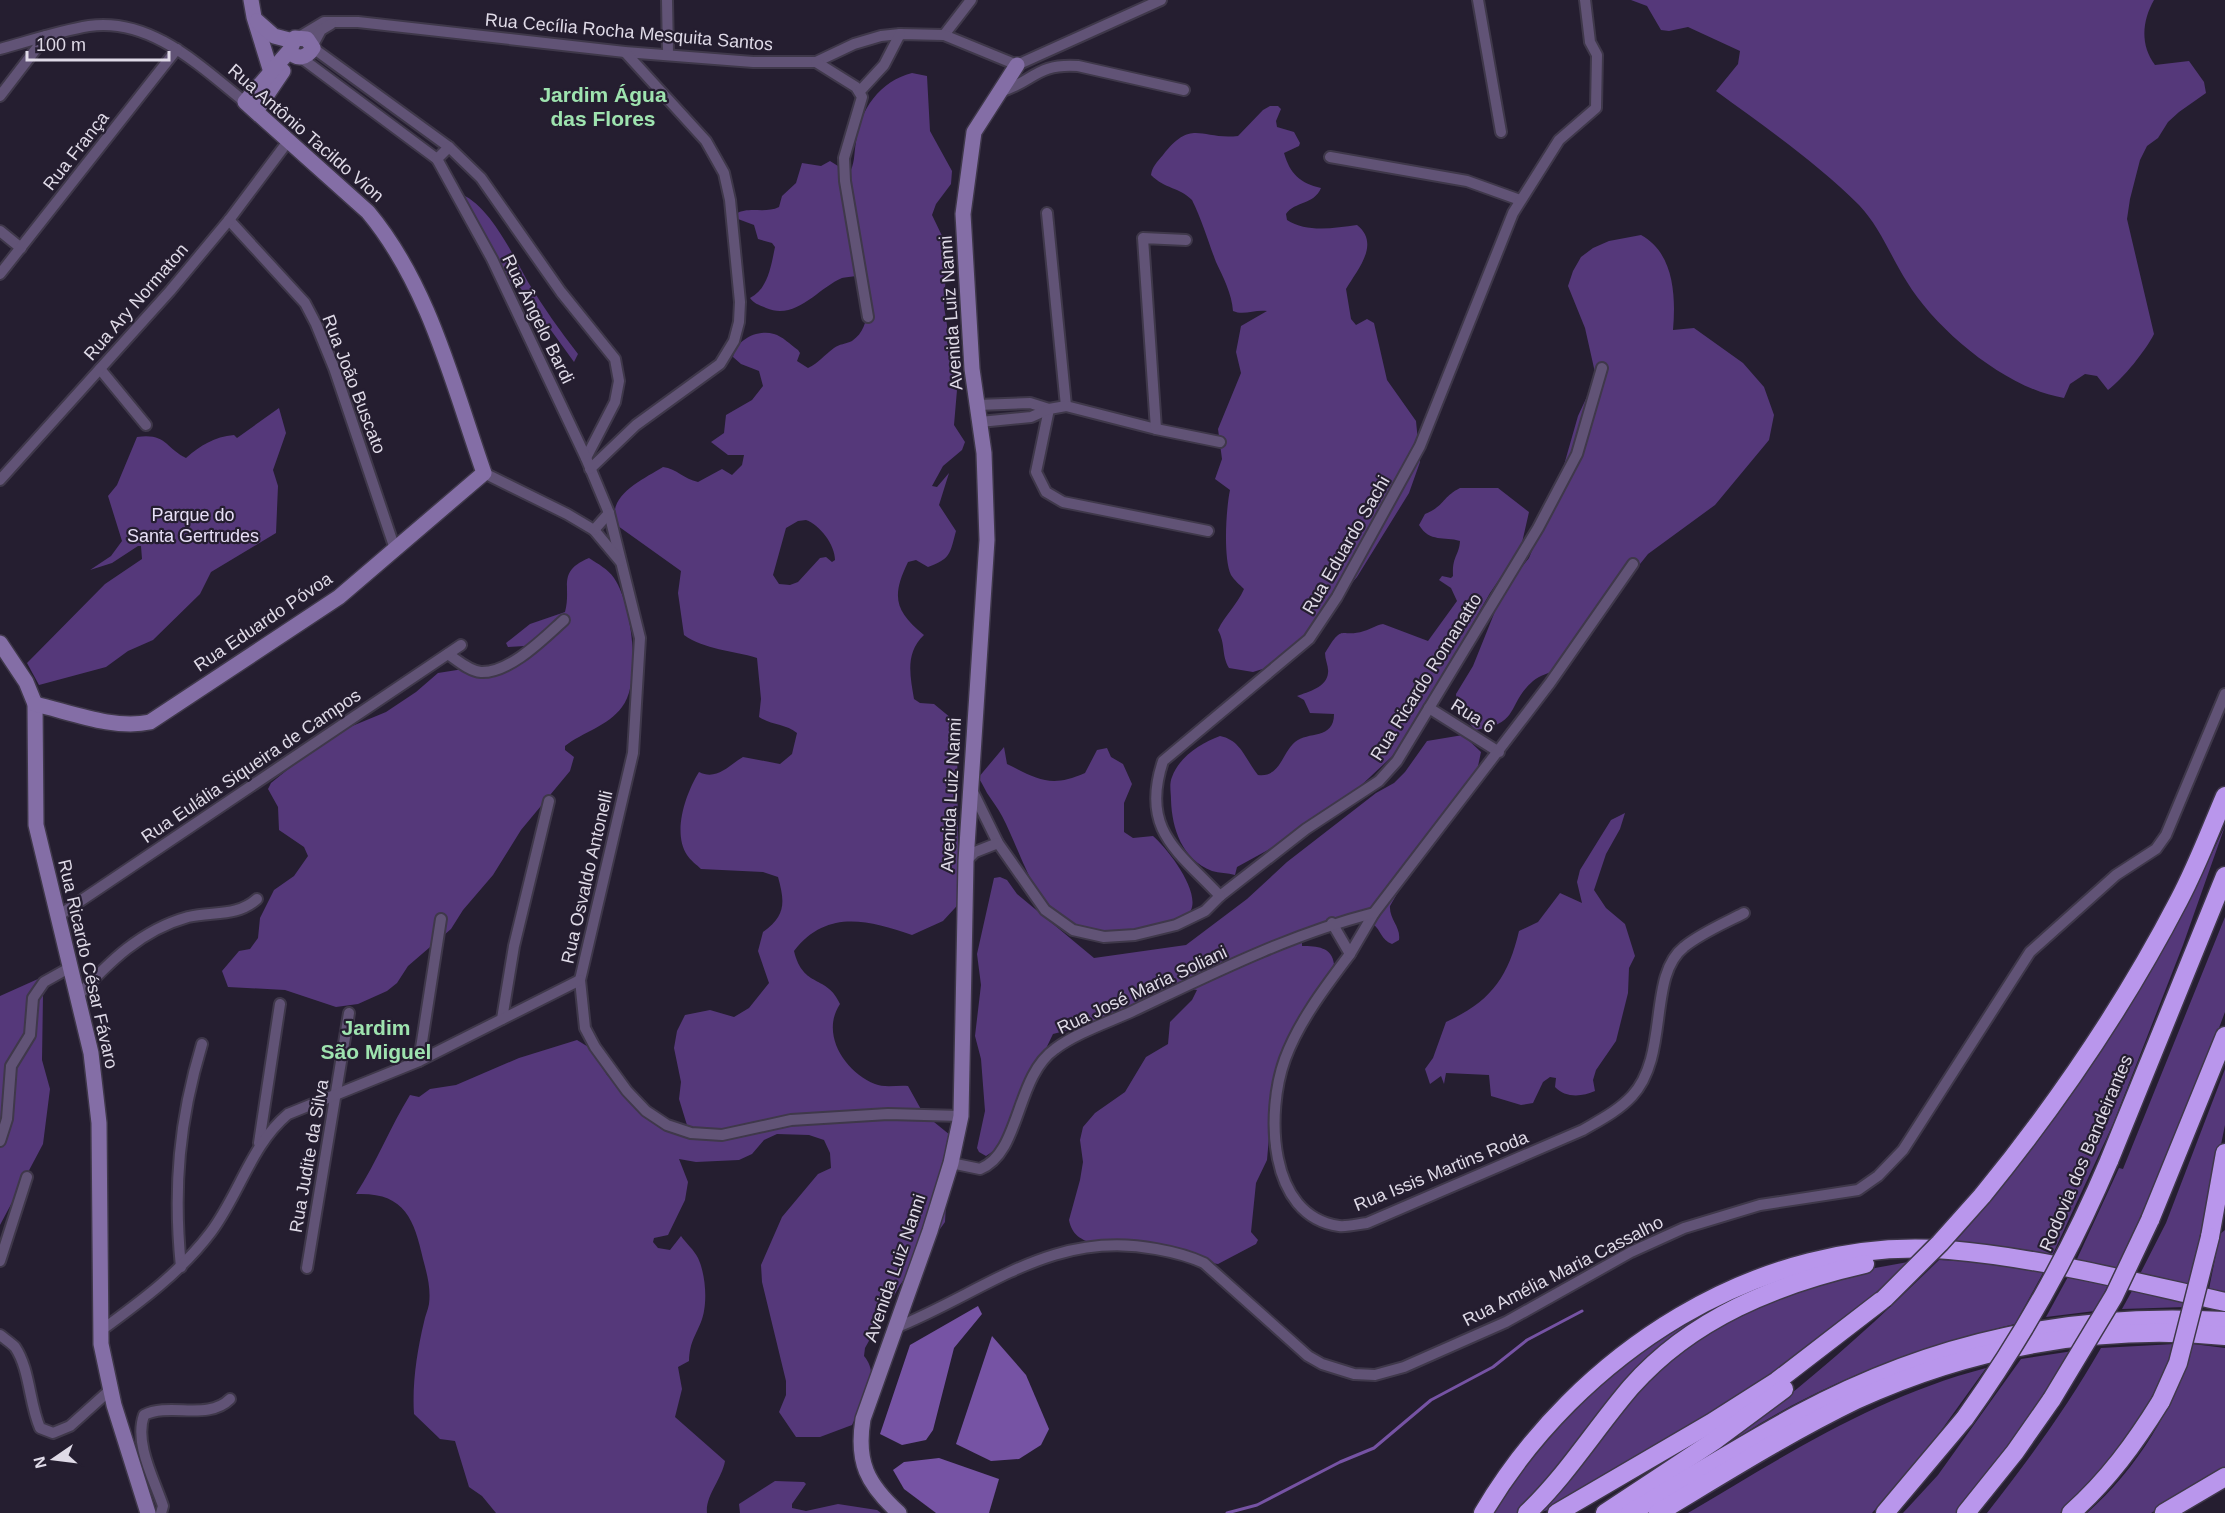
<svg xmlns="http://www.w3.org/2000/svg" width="2225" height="1513" font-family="Arial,sans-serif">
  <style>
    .green { fill: #55387a; fill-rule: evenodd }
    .water { fill: #7653a4 }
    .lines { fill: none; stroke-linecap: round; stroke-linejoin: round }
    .stream { stroke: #7653a4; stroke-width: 3 }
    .street-casing { stroke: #3f384a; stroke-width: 14 }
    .secondary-casing { stroke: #3f384a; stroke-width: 18 }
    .highway-casing { stroke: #3f384a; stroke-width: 21 }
    .street { stroke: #615376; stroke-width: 10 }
    .secondary { stroke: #846ea6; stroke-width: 15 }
    .highway { stroke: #b996ec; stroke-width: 18 }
    .highway-bridge-casing { stroke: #3f384a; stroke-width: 21; stroke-linecap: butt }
    .highway-bridge { stroke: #b996ec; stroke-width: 18 }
    .labels { text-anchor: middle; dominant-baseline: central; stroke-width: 4.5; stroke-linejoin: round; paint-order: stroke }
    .street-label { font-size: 18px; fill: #dfdae7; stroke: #251e30 }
    .park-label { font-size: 18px; fill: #e8e0f7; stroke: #251e30 }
    .quarter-label { font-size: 21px; font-weight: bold; fill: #9ee3af; stroke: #251e30 }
  </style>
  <rect width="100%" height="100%" fill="#251e30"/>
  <g class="green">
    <path d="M 1631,0 L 2154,0 C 2142,21 2140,45 2155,65 L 2189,61 L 2204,82 L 2206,93 L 2179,112 L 2168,122 L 2158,138 L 2147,146 L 2140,160 L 2130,199 L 2127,219 L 2154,334 C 2146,350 2123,379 2108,390 L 2097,376 L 2085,374 L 2070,384 L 2064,398 C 2007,389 1937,331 1907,282 C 1891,257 1880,227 1859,205 C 1816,162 1765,127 1716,91 L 1738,64 L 1740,51 L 1688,27 L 1669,31 L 1661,30 L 1647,6 Z"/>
    <path d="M 912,73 L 927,76 L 930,131 L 952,171 L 951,184 L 936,204 L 932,215 L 944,240 L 947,255 L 944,306 L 957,390 L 954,425 L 965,442 L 962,450 L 943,466 L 932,486 L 937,487 L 949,473 L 939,505 L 956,531 C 950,553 951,559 928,567 L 916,560 L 908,562 C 891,597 895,611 924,635 C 905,653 910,675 914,699 L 920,703 L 934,704 L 957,723 L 958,860 L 966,896 L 943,921 L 912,935 C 867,920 827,909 794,951 C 803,989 827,974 840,1004 C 820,1034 845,1072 875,1084 C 884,1088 898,1085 908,1086 L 923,1113 L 950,1135 L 945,1222 L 900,1285 L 865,1348 L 864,1356 C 882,1377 862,1403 852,1425 L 820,1437 L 796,1437 L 779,1412 L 786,1395 L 786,1381 L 762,1282 L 761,1265 L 782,1217 L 818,1174 L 831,1168 L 830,1153 L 824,1140 L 809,1135 L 777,1134 L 764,1140 L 752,1154 L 739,1160 L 696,1162 L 679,1159 L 688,1182 L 685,1200 L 668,1235 L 654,1238 L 653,1242 L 658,1248 L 670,1250 L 681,1236 C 686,1243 694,1250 698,1258 C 706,1275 708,1305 701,1322 C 694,1339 690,1342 689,1361 L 678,1367 L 682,1389 L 675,1417 L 725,1461 C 722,1479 705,1496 707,1513 L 496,1513 L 482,1496 L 469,1487 L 455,1441 L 440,1439 L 414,1414 C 412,1384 417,1351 424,1322 C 425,1316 428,1310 429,1304 C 431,1288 427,1274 423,1259 C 414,1218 404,1192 356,1194 C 377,1162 390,1127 410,1095 L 419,1097 L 430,1089 L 456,1085 L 519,1058 L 577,1040 L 590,1048 L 607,1075 L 634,1100 L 690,1135 L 679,1099 L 681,1082 L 674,1048 L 677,1031 L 685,1015 L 710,1010 L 734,1017 L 749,1008 L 769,983 L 758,951 L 763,932 C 786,916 785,902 778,877 L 763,872 L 701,869 C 697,865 690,860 687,855 C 672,832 686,793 699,772 C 717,781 729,765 743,757 L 780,764 L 792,754 L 797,733 C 786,724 771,725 759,717 L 761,699 L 757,658 C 732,650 705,650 684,635 L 678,593 L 681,571 L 618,526 C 603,497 642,480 663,467 C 677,469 684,479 698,482 L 722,469 L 732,475 L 742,465 L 744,455 L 728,455 L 711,442 L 724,433 L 726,415 L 752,400 L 763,386 L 759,371 L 741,364 L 733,357 C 736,340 757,329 774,334 C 782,336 791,345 798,350 L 800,353 L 797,361 L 808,368 C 819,363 824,355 834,348 C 839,344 846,344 852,341 C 872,327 866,305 864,284 L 856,276 C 852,277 845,277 842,278 C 818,288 796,321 766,308 C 760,305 754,304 750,298 C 768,289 771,266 775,247 L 772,243 L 758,239 L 754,225 L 738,219 L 736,214 C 748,206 765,214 779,207 L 782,196 L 796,183 L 802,163 L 821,166 L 830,161 L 846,171 L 851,170 C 855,160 854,152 856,142 C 860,109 880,81 912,73 ZM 806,520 C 820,525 835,545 835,560 L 832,562 L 826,557 L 820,558 L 798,582 L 790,585 L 779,584 L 773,575 L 786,528 L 798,521 Z"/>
    <path d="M 1270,106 L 1278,106 L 1281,109 L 1276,121 L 1277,127 L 1294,132 L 1300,143 L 1299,146 L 1284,153 C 1290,174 1300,183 1321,188 C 1314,205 1295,201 1286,214 L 1287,220 C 1307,233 1334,228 1357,225 C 1381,244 1357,270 1346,289 L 1351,319 L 1356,325 L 1367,319 L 1374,323 L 1387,380 L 1416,421 L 1420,462 L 1409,493 L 1357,577 L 1285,662 L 1253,672 L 1229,668 C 1221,654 1226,645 1218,630 C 1225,615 1237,605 1244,589 C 1240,585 1234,580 1231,575 C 1223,558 1226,509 1230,490 L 1215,479 L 1222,459 L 1218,429 L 1241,373 L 1236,352 L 1241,326 L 1267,311 C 1255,309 1244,316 1233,311 C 1232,294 1223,277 1216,262 C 1208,241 1202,220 1192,200 C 1179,187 1165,189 1151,175 C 1152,167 1157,162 1163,155 C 1192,118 1200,140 1238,136 L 1263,110 Z"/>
    <path d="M 458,193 C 488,202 513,255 528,282 C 543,307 560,331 578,354 L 574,362 L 516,282 L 506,285 Z"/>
    <path d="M 1641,235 C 1674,253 1676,296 1673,330 L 1694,328 L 1743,363 L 1764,387 L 1774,415 L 1769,440 L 1715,505 L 1648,554 L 1557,668 C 1549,674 1540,675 1533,681 C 1506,705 1521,724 1475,730 L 1457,708 L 1456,694 L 1473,666 L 1504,589 L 1529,558 L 1558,486 L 1578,416 L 1596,377 L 1585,328 L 1568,286 L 1573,271 L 1581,257 L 1593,248 L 1609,241 Z"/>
    <path d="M 279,408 L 286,433 L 273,470 L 278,486 L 276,533 L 211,572 L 200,594 L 153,640 L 128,651 L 106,667 L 39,685 L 27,663 L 105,584 L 142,559 L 141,546 L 138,546 L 112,563 L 90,570 L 111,556 L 122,541 L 108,496 L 117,485 L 137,437 C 167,433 165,448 186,458 C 201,445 214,437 234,435 L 237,438 Z"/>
    <path d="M 1460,488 L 1498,488 L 1529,512 L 1521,547 L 1490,593 L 1402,747 L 1353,793 L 1275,846 L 1237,867 L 1235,875 C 1228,873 1219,873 1212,871 C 1182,859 1172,829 1171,800 C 1171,792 1169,784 1172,777 C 1179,757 1201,743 1220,736 C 1241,740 1245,759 1258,775 C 1280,778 1282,753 1295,742 C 1308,731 1334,740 1334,714 L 1310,713 L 1304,700 L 1297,696 C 1308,692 1327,687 1328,673 C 1329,667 1325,660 1325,653 C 1344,621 1340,639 1364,631 C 1371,629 1376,625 1383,624 L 1428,641 L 1457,601 L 1451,588 L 1439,580 L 1442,576 L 1451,578 L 1453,576 C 1452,556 1459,556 1460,541 C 1444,536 1430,543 1419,525 L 1425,514 C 1445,506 1442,497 1460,488 Z"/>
    <path d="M 589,558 C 598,564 608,569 614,578 C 632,604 642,682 622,707 C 608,726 583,732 565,746 L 565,750 L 574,757 L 570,771 L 521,830 L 493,875 L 463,910 L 451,929 L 408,966 L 397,983 L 387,991 L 358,1004 L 336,1007 L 285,990 L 228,987 L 222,971 L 239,951 L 250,949 L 258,938 L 260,918 L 274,890 L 294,876 L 308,856 L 304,847 L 279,830 L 278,807 L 268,789 L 271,783 L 318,745 L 345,729 L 386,712 L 416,692 L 438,673 L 495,664 L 522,652 L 525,646 L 508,647 L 506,643 L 530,624 L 565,612 C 572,586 556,572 589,558 Z"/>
    <path d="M 1463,735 L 1481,752 L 1477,771 L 1425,845 L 1390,906 C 1389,919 1401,927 1399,940 L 1392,944 C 1381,940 1381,930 1373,924 C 1358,914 1315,934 1302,943 L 1302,946 C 1317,946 1332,947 1334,964 L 1297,1025 L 1272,1103 L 1267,1160 L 1256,1183 L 1251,1232 L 1258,1240 L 1256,1244 L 1218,1264 L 1095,1244 C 1081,1240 1072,1235 1069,1220 L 1080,1180 L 1083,1162 L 1080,1140 L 1083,1127 L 1095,1113 L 1125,1092 L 1146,1057 L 1168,1044 L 1170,1022 L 1192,1000 L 1197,990 L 1190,989 L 1115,1018 L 1053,1034 L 998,1148 L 986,1156 L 979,1152 L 977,1148 L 985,1111 L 981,1059 L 975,1036 L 981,985 L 977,954 L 994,878 L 1000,877 L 1007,880 L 1017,894 L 1094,958 L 1186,945 L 1247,899 L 1287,862 L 1376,793 L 1394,783 L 1405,772 L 1427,741 Z"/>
    <path d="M 1004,747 L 1007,764 C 1039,780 1051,788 1085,773 L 1097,750 L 1107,748 L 1111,757 L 1123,764 L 1132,784 L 1124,803 L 1124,832 L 1133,838 L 1153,836 C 1167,848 1200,890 1191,910 C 1182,929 1117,938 1097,935 C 1087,933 1073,926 1064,921 C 1033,901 1019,848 1002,816 C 998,808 992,801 987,793 C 984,788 982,782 978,778 Z"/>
    <path d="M 1625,813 L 1620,829 L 1606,854 L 1594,890 L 1606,908 L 1625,924 L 1635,956 L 1629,968 L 1628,993 L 1616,1041 L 1596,1070 L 1593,1080 L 1595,1091 C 1582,1097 1565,1098 1555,1087 L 1556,1078 L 1550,1077 L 1543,1082 L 1533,1103 L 1521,1105 L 1491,1096 L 1489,1075 L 1446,1073 L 1444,1084 L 1441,1076 L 1430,1084 L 1425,1069 L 1433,1058 L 1446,1022 C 1490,1002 1508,978 1519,931 L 1538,922 L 1560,893 L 1582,903 L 1577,882 L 1580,870 L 1611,820 Z"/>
    <path d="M 2225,826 L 2183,945 L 2113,1124 L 2052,1256 L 1954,1243 C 2067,1117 2154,978 2225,826 Z"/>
    <polygon points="2225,917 2225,1012 2166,1168 2116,1269 2077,1259 2119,1168 2123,1169"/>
    <polygon points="58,970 43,995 42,1060 50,1089 43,1144 0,1225 0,996"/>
    <polygon points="2225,1069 2225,1125 2192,1285 2140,1274 2166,1223"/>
    <polygon points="2225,1230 2225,1292 2209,1289 2220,1234"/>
    <path d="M 1939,1260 L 1989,1262 L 2044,1271 L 2015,1324 C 1919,1347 1822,1382 1739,1437 L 1737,1435 C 1810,1382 1875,1323 1939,1260 Z"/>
    <path d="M 1908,1262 C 1824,1347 1719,1410 1616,1471 C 1594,1484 1557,1513 1532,1513 L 1643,1379 L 1736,1312 L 1842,1274 Z"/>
    <polygon points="2069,1275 2109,1283 2095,1311 2046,1317"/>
    <polygon points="2133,1289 2187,1300 2186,1307 2122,1309"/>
    <path d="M 1735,1298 L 1685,1334 L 1520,1513 L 1492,1513 C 1516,1479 1539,1445 1567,1415 C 1612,1365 1676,1329 1735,1298 Z"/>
    <path d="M 2175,1344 C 2164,1372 2153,1402 2137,1428 C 2120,1454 2084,1492 2060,1513 L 1987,1513 C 2029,1460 2067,1407 2101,1348 Z"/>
    <path d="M 2193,1344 L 2225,1348 L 2225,1470 L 2151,1513 L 2087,1513 C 2137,1469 2174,1408 2193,1344 Z"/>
    <polygon points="2073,1351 2021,1432 1957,1513 1903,1513 1938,1475 2021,1359"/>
    <path d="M 1986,1368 L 1922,1457 L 1872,1513 L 1688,1513 C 1786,1455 1875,1397 1986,1368 Z"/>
    <polygon points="775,1481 804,1482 806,1484 792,1504 792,1508 806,1511 838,1504 877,1510 881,1513 740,1513 739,1504"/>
  </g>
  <g class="water">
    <polygon points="978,1306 982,1314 954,1348 933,1430 926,1440 902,1445 880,1434 910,1345"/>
    <polygon points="992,1336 1026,1375 1049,1429 1041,1445 1019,1459 991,1461 956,1444"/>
    <polygon points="939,1458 999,1479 989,1513 936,1513 904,1489 893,1470 904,1462"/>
  </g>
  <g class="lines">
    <polyline class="stream" points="1227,1513 1257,1505 1340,1462 1374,1448 1431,1400 1493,1367 1527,1340 1582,1311"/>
    <defs>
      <g id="street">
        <polyline points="667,0 668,54"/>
        <polyline points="1478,0 1501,132"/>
        <polyline points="944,35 971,0"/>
        <polyline points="299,37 324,22 358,22 625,52 753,62 816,62 854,44 881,36 900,34 944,35 1017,65 1161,0"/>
        <polyline points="313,45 321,30 331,24"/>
        <polyline points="313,48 449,147 481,178 561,292 615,359 619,381 615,402 586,458"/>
        <path d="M 0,49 C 29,41 59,31 89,26 C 151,17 201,67 245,102"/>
        <polyline points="300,57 437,159"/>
        <polyline points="816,62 856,87 862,97 844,158 845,181 868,317"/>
        <polyline points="860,91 884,65 900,34"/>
        <path d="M 999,92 C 1033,83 1035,63 1078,66 L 1184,90"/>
        <polyline points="0,96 46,36"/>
        <polyline points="449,147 437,159 492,259 586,458 609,513 640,638 633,753 580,980 585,1028 595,1047 627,1091 646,1111 667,1125 691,1133 722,1135 791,1120 888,1114 961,1116"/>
        <polyline points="1330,157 1467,181 1520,200"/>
        <polyline points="1047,213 1066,406"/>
        <polyline points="229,220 305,303 316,324 334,368 395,549"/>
        <polyline points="0,231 21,248"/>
        <polyline points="0,274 177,49"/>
        <polyline points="100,369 146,425"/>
        <polyline points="977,405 1030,403 1049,409"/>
        <polyline points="1049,409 1036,472 1046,492 1063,502 1208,531"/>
        <polyline points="980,422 1031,417 1049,409 1066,406 1156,429 1220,442"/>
        <polyline points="1156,429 1143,238 1186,240"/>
        <polyline points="590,469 636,425 720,364 734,341 739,322 740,302 730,200 724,173 706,141 625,52"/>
        <polyline points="484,473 567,514 594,530 620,561"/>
        <polyline points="0,480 170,291 229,220 289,140"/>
        <polyline points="594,530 609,513"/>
        <path d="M 448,654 C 457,660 469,671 481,672 C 510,673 544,638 564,620"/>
        <polyline points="1429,708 1499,752"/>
        <polyline points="972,790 998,843 1045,910 1073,930 1104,937 1135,935 1176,925 1205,911 1220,896 1306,829 1379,781 1397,761 1538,528 1577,454 1602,368"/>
        <polyline points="966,861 975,852 998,843"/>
        <path d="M 1220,896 C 1178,851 1140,830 1163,761 L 1309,639 L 1337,597 L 1420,446 L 1513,213 L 1559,140 L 1596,108 L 1597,55 L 1590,42 L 1585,0"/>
        <polyline points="58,916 461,645"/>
        <path d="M 1332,923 L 1350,954 C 1326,986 1299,1021 1285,1059 C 1266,1111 1267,1216 1339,1226 C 1347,1227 1358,1224 1367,1223 L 1583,1130 C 1600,1120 1618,1111 1632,1096 C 1670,1055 1647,976 1684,947 C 1701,933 1725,923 1744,913"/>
        <polyline points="1350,954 1374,913"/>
        <path d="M 77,997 C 109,962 141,930 188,917 C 213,911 237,917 257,899"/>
        <polyline points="502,1019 514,946 549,801"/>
        <polyline points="419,1061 441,919"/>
        <polyline points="0,1141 7,1119 11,1066 30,1035 33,998 44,982 69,968"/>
        <polyline points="259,1143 280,1004"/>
        <path d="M 951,1163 L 980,1169 C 1021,1153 1015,1077 1055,1049 C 1076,1033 1109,1022 1133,1011 C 1211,974 1291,934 1374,913 L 1550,683 L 1633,564"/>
        <polyline points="0,1261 27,1177"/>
        <path d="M 181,1267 C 173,1188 179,1120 202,1044"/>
        <polyline points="307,1268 349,1013"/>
        <path d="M 895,1328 C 985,1292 1052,1229 1156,1249 C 1173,1252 1189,1256 1204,1263 L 1308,1356 L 1322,1364 L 1354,1374 L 1375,1375 L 1404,1367 L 1506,1322 L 1631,1252 L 1684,1228 L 1760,1205 L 1858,1190 L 1878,1176 L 1903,1150 L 2030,952 L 2116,875 L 2156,849 L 2166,835 L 2225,694"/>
        <path d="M 99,1332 C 140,1302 181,1272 211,1232 C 240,1193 251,1145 288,1114 L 419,1061 L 580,980"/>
        <path d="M 0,1335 C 5,1339 11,1343 15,1347 C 30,1369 29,1403 40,1428 L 53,1433 L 70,1426 L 110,1390"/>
        <path d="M 161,1513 L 163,1506 C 154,1479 134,1443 144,1415 C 170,1402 208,1421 230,1399"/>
      </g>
      <g id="secondary">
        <polyline points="251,0 254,17 271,72"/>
        <polyline points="257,21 274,36 293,41"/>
        <polyline points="256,111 283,71"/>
        <polyline points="0,643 26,682 35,704 36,825 91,1053 99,1123 101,1344 114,1405 148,1513"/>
        <path d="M 35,704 C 70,712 114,730 150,722 L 339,597 L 484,473 C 453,385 429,285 368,212 L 245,102 L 290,50 L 295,38 L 307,39 L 313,48 C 307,58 296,61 290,50"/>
        <path d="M 899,1513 C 867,1484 856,1462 863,1419 L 930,1231 L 951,1163 L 961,1116 L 966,861 L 987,540 L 984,453 L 972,369 L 963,214 L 974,132 L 1017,65"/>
      </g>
      <g id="highway">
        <polyline points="2109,1161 2225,876"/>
        <path d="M 1982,1196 C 2058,1103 2124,1006 2179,900 C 2197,866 2210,831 2225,796"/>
        <polyline points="2150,1220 2225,1036"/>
        <polyline points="2210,1237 2225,1153"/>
        <path d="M 1483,1513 C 1576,1355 1760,1234 1949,1250 C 2042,1258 2134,1282 2225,1302"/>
        <path d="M 1527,1513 C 1567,1475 1595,1429 1631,1387 C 1692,1318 1777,1284 1865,1264"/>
        <polyline points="1557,1513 1711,1423 1777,1381 1881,1301"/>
        <polyline points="1605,1513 1714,1441 1784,1389"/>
        <path d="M 1630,1513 C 1686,1480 1742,1445 1799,1414 C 1934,1341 2073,1312 2225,1321"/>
        <path d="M 1658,1513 C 1723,1474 1788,1433 1856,1400 C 1971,1347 2099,1324 2225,1336"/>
        <polyline points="1885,1513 1965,1418"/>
        <polyline points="1966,1513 2015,1452 2052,1399"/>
        <path d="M 2071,1513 C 2108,1480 2135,1443 2161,1401"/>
        <polyline points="2164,1513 2225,1477"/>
      </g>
    </defs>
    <use href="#street" class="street-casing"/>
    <use href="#secondary" class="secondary-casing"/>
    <use href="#highway" class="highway-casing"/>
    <use href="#street" class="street"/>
    <use href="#secondary" class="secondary"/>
    <use href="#highway" class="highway"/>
    <defs>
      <g id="highway-bridge">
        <polyline points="1884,1299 1940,1243 1982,1196"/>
        <polyline points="2052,1399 2114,1296 2150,1220"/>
        <polyline points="2161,1401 2178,1363 2210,1237"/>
        <path d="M 1965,1418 C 2023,1337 2070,1253 2109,1161"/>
      </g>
    </defs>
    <use href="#highway-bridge" class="highway-bridge-casing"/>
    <use href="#highway-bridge" class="highway-bridge"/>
  </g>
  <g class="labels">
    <g class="street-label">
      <text transform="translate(629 32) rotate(5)">Rua Cecília Rocha Mesquita Santos</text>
      <text transform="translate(306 133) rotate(41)">Rua Antônio Tacildo Vion</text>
      <text transform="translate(76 151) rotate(-52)">Rua França</text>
      <text transform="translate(136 302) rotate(-49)">Rua Ary Normaton</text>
      <text transform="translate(951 313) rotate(-94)">Avenida Luiz Nanni</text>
      <text transform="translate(538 319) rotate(64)">Rua Ângelo Bardi</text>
      <text transform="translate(354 384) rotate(69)">Rua João Buscato</text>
      <text transform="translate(1346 545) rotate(-60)">Rua Eduardo Sachi</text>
      <text transform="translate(263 622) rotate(-34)">Rua Eduardo Póvoa</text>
      <text transform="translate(1426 677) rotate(-58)">Rua Ricardo Romanatto</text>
      <text transform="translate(1473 716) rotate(32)">Rua 6</text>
      <text transform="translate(251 766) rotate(-34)">Rua Eulália Siqueira de Campos</text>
      <text transform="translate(951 795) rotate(-87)">Avenida Luiz Nanni</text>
      <text transform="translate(587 877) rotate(-77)">Rua Osvaldo Antonelli</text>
      <text transform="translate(88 964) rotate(77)">Rua Ricardo César Fávaro</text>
      <text transform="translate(1142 990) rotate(-25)">Rua José Maria Soliani</text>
      <text transform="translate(2086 1153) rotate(-67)">Rodovia dos Bandeirantes</text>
      <text transform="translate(309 1156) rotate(-80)">Rua Judite da Silva</text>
      <text transform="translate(1441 1171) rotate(-22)">Rua Issis Martins Roda</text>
      <text transform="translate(895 1268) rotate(-71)">Avenida Luiz Nanni</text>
      <text transform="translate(1563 1271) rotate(-27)">Rua Amélia Maria Cassalho</text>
    </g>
    <g class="park-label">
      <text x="193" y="515">Parque do<tspan x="193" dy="21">Santa Gertrudes</tspan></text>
    </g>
    <g class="quarter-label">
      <text x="603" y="94">Jardim Água<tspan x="603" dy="24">das Flores</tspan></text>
      <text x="376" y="1027">Jardim<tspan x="376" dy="24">São Miguel</tspan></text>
    </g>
  </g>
  <g transform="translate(54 1459) rotate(256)" stroke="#251e30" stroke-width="4.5" paint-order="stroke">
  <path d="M0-4.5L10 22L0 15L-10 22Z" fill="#dfdae7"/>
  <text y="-9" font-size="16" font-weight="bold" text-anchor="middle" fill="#dfdae7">N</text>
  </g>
  <path d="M27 51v9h142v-9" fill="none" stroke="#dfdae7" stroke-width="3"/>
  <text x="36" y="51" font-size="18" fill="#dfdae7" stroke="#251e30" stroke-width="4.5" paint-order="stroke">100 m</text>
</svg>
